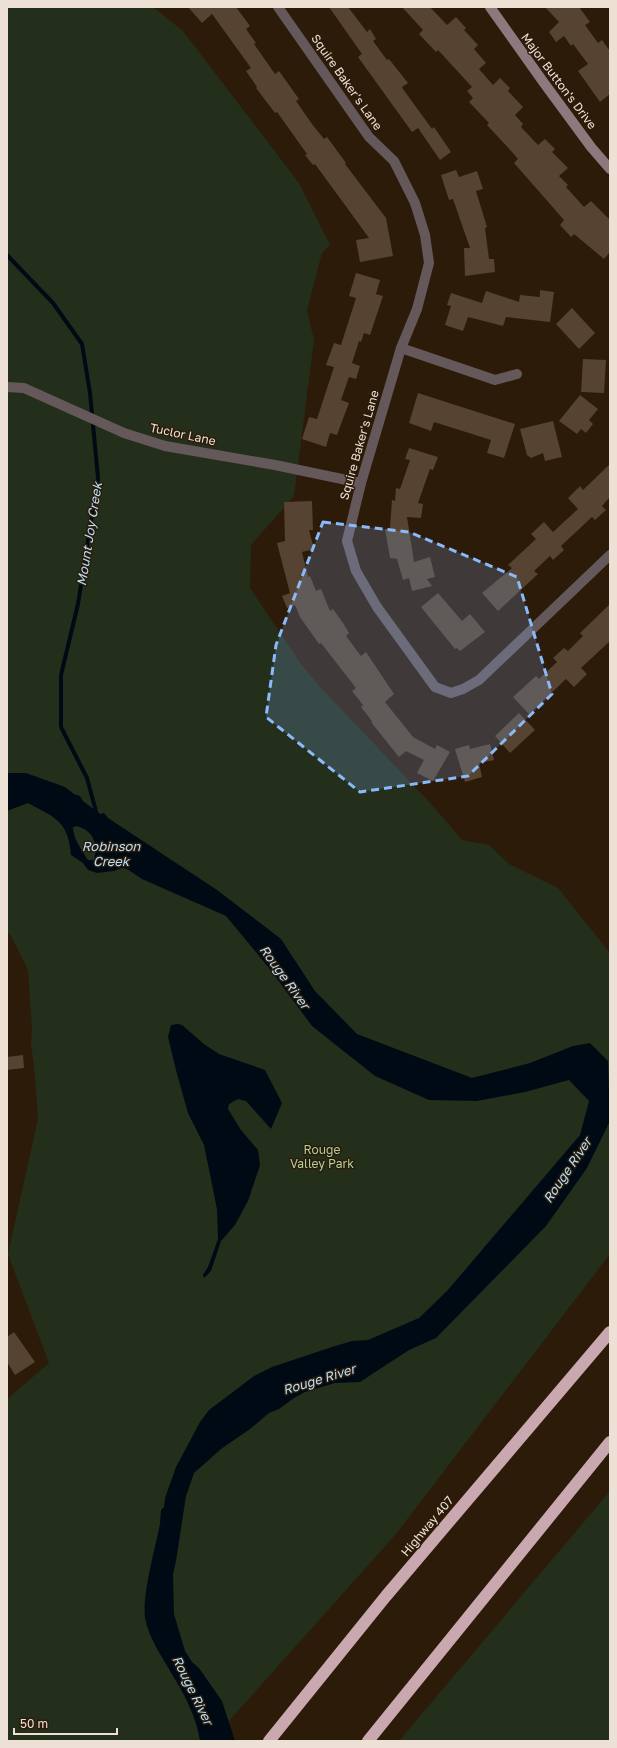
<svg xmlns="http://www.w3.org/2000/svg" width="617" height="1748" font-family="'Golos Text',sans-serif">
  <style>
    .green { fill: #232f1b }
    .water { fill: #000a15; fill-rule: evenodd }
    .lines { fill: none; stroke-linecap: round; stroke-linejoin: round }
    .stream { stroke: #000a15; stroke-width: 4 }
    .building { fill: #564331 }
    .street { stroke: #65585b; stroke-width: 10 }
    .secondary { stroke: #8d787d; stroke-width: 10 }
    .highway { stroke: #c9a8af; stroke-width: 12 }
    .marked { fill: #8abafc; fill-opacity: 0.2; stroke: #8abafc; stroke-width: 3; stroke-dasharray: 8 5; stroke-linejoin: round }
    .labels { text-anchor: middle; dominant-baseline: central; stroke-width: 3; stroke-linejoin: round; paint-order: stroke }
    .street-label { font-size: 12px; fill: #ede1d6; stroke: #2c1b09 }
    .park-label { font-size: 12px; fill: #b0cf9d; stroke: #2c1b09 }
    .water-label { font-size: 13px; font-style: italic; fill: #b4dffc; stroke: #2c1b09 }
  </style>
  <rect width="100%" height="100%" fill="#2c1b09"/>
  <g class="green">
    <polygon points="7,7 153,7 183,31 299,183 330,245 322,253 307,310 314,340 294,496 251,545 250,588 301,664 320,687 433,806 462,840 489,845 509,864 558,888 610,953 610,1254 396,1534 211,1741 7,1741 7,1399 49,1363 8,1254 38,1119 34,1065 31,1045 32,1029 28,970 10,934 7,934"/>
    <polygon points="610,1491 610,1741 399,1741"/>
  </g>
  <g class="water">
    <path d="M 7,773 L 26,773 L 65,787 L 74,794 L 80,796 L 83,801 L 100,814 L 104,813 L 108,818 L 217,890 L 281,939 L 315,991 L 357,1034 L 472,1078 L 530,1063 L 573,1046 L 590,1043 L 608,1061 L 610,1121 L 587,1168 L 546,1226 L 436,1338 L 409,1350 L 360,1382 L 335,1383 L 305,1392 L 294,1398 L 279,1409 L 269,1413 L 250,1429 L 221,1449 L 194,1473 L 186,1496 L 176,1561 L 173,1574 L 174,1614 L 185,1651 L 192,1662 L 199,1668 L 222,1701 L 235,1741 L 200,1741 C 197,1719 185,1695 173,1676 C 163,1658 149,1639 145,1618 C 142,1595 155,1549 160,1524 L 161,1510 L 164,1507 L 165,1498 L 176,1467 L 200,1422 L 209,1410 L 254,1376 L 272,1367 L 332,1347 L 352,1341 L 368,1340 L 419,1318 L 447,1291 L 580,1135 L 589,1101 L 569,1080 L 525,1092 L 477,1101 L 429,1100 L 375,1076 L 312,1026 L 269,968 L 226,916 L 142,879 L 127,869 L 122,868 L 114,871 L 97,873 L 88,870 L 83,863 L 71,855 C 68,821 56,818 28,803 L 7,811 ZM 77,826 C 94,831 98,844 94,860 L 88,860 C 82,851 73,838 73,827 Z"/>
    <polygon points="178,1024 182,1025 204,1044 219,1054 265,1070 282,1103 271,1129 246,1101 238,1099 229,1104 228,1109 241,1130 258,1150 260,1165 248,1201 235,1225 221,1241 211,1271 204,1278 203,1275 208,1267 218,1239 217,1209 204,1145 188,1113 177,1074 168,1037 171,1025"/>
  </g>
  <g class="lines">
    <polyline class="stream" points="7,255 53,303 82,344 90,393 98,478 78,604 61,675 61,727 87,778 97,815"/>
  </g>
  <g class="building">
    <polygon points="188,7 236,7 250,26 246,29 256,43 254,44 275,74 279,71 299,99 296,101 312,124 324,139 327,137 346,163 345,164 386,218 393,256 360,262 356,240 369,238 315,164 313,165 305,155 307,154 277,112 275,113 256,88 257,87 246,71 251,68 212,14 202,23"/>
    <polygon points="329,7 348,7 367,32 370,29 376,39 373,41 387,60 389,59 408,83 402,87 403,89 432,129 434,127 451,152 440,160 418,128 412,132 358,57 362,54"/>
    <polygon points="402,7 430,7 447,25 456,17 466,28 464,30 478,45 474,49 486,63 479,69 493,85 500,78 510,88 508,91 523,107 515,115 523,124 521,127 538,145 545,139 555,149 552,152 568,168 559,176 568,185 566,187 584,207 591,201 610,220 610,252 604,259 574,234 571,237 560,225 564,220 514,163 518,159 512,152 487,125 489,123 469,102 473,98 467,91 472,87 438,50 436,52 419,34 423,30"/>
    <polygon points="545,7 579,7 590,22 585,25 598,43 602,40 610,51 610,94 600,102 578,71 588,64 573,44 571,46 564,36 556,42 549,32 559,22"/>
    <polygon points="456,170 459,177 477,171 483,189 476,191 487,227 485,228 489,259 494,259 495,272 465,276 464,248 470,248 453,199 449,200 441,175"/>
    <polygon points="356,273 380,280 376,294 383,296 370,335 364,333 361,342 359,341 352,363 360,366 356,379 349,377 341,400 349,403 344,416 337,435 330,433 326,447 302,439 309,417 317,419 334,367 326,365 334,343 341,345 349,320 356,298 349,296"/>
    <polygon points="540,290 554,292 550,322 506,317 503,326 468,317 463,331 445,325 451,306 447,305 451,293 482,303 486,291 519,302 520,295 540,297"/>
    <polygon points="572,308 595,333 579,349 556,324"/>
    <polygon points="583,359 606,360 604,393 581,392"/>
    <polygon points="418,393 515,424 504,458 487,453 491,440 434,422 431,431 409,423"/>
    <polygon points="580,395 598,409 589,420 593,424 586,433 581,429 577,434 559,421"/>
    <polygon points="553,421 562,457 545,461 543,453 531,458 527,455 520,429"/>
    <polygon points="409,448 438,457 433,470 430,469 418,503 423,504 421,518 407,517 414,562 430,557 435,577 427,579 432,586 412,591 409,578 403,580 397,559 390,558 385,529 390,528 392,500 395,501 396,488 400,489 410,460 405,459"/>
    <polygon points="610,464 610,497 602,506 606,510 595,520 592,517 561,546 564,550 553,560 550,556 534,571 538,574 498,611 482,593 512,568 508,565 536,539 531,534 544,522 553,532 578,509 568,498 580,486 583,490"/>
    <polygon points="312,501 313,530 309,530 314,549 302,552 308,577 310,576 316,591 321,589 330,611 333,609 343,623 349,633 346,636 361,656 366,652 394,694 385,702 413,737 435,749 437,745 450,752 433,781 417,773 424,760 406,751 399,757 371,722 372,721 361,707 363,705 352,691 356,688 321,643 319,644 300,617 295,605 287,608 282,596 290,593 277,543 285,541 284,502"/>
    <polygon points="438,593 462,621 470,614 485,632 460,651 457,648 455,649 421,607"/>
    <polygon points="610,604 610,641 581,668 587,674 574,687 566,679 529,714 513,697 536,676 539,679 557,662 553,658 564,648 568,651 583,636 580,633"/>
    <polygon points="519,713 535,730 510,753 495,736"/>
    <polygon points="490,744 494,760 479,763 482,777 465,782 455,749 469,745 470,749"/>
    <polygon points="23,1055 24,1068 7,1070 7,1057"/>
    <polygon points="14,1332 35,1362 15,1375 7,1362 7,1337"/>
  </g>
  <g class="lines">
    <g class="street">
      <polyline points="278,7 369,137 394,161 415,203 425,235 429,263 417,309 401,348 361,483 347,541 356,571 377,607 435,687 451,693 463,689 479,680 610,555"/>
      <polyline points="401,348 495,380 517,374"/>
      <polyline points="7,387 24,388 124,433 165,446 275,465 361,483"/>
    </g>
    <polyline class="secondary" points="490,7 544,83 591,147 610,169"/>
    <g class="highway">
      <polyline points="269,1741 386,1596 610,1332"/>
      <polyline points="368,1741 610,1442"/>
    </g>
  </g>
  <path class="marked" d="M 323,522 L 409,532 L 517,577 L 552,694 L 468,776 L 360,792 L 266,717 L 276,645 Z"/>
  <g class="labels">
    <g class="street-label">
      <text transform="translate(559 81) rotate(53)">Major Button's Drive</text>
      <text transform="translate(347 82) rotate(55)">Squire Baker's Lane</text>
      <text transform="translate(183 434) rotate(12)">Tuclor Lane</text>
      <text transform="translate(359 445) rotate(-74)">Squire Baker's Lane</text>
      <text transform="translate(427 1526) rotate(-50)">Highway 407</text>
    </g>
    <g class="park-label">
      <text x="322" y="1149">Rouge<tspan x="322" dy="14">Valley Park</tspan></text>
    </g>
    <g class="water-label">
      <text transform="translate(89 534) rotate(-81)">Mount Joy Creek</text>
      <text x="111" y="846">Robinson<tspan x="111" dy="15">Creek</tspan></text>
      <text transform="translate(285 977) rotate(54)">Rouge River</text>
      <text transform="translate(567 1170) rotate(-56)">Rouge River</text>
      <text transform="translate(319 1379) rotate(-17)">Rouge River</text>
      <text transform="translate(193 1690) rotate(64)">Rouge River</text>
    </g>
  </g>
  <rect width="617" height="1748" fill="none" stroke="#ede1d6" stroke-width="16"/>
  <path d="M14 1728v6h103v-6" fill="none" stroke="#ede1d6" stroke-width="2"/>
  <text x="20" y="1728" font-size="12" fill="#ede1d6" stroke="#2c1b09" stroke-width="3" paint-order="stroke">50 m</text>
</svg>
